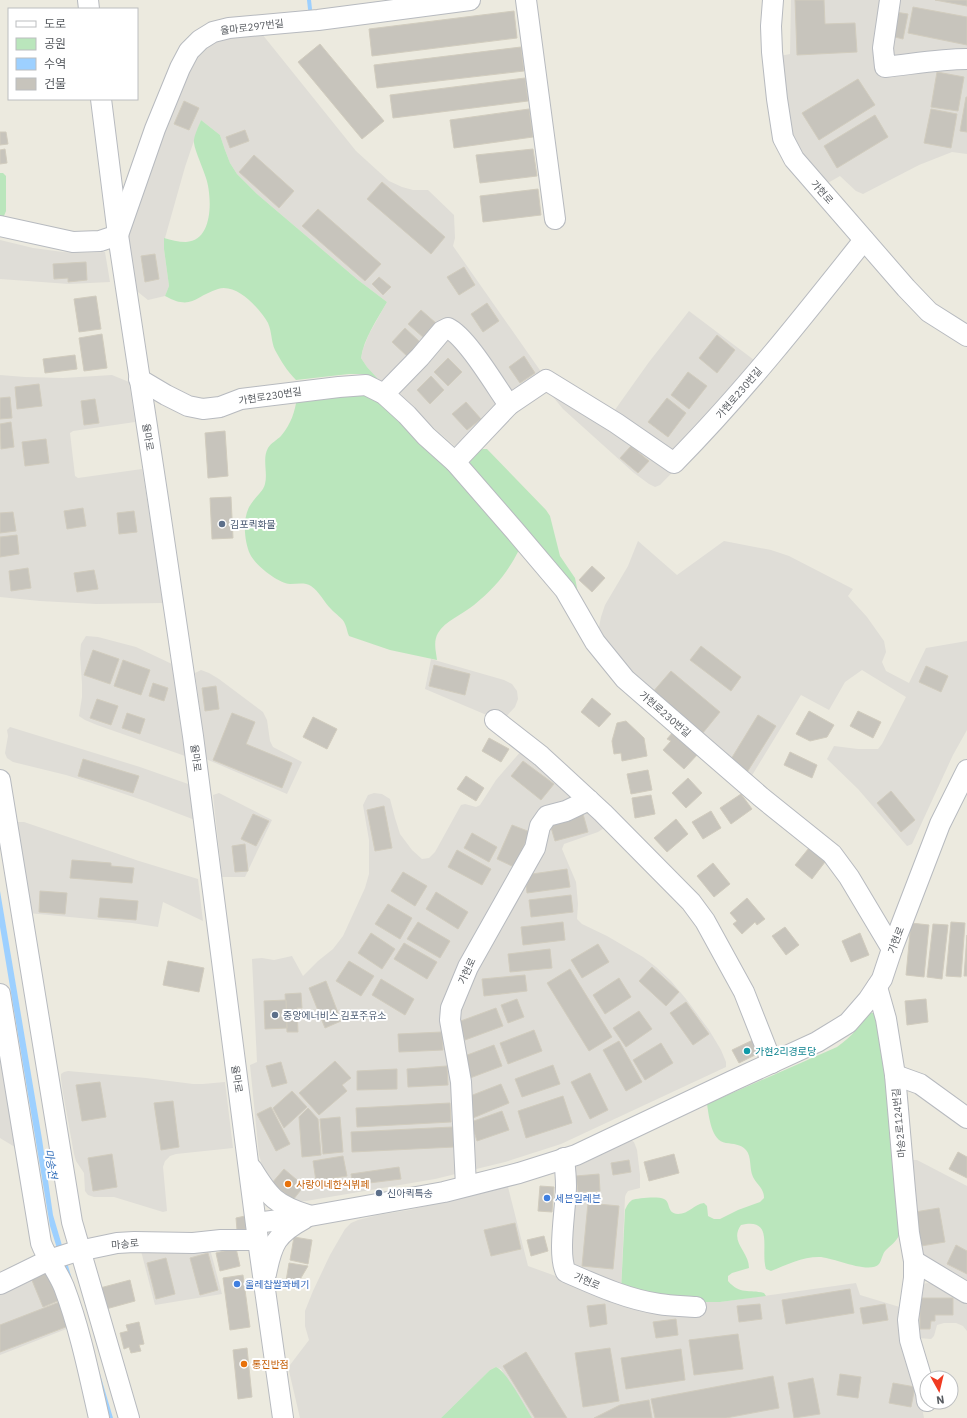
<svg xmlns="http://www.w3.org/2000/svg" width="967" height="1418" font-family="'IBM Plex Sans','Noto Sans KR',sans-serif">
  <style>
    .industrial { fill: #dfddd7 }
    .green { fill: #bae6bc }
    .water { fill: #9dd0ff }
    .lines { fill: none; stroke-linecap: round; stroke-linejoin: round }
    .stream { stroke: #9dd0ff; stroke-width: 4 }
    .building { fill: #c7c4bc; stroke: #d1ccbe }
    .minor-casing { stroke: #b7babf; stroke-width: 22 }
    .minor { stroke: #fff; stroke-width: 20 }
    .service-dot { fill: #5c6f8a; stroke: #fff; stroke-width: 1.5 }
    .culture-dot { fill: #0f9aa8; stroke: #fff; stroke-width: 1.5 }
    .food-dot { fill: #e8710a; stroke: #fff; stroke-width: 1.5 }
    .shop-dot { fill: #3f7fe0; stroke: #fff; stroke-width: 1.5 }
    .labels { text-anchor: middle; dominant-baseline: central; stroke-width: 4; stroke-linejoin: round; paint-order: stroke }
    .street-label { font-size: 10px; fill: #585c61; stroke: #fff }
    .service-label { font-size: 10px; fill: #4e5e75; stroke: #fff; text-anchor: start }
    .culture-label { font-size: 10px; fill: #0d838f; stroke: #fff; text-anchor: start }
    .food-label { font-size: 10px; fill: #c56008; stroke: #fff; text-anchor: start }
    .shop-label { font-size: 10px; fill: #366cbe; stroke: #fff; text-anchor: start }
    .water-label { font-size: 11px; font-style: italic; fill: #3974bd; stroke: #fff }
  </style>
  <rect width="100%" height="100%" fill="#eceadf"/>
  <g class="industrial">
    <polygon points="791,0 967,0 967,154 952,152 919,165 863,194 856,191 840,176 826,184 796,147 792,138 780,56 790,54"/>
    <polygon points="262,34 356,151 389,181 402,187 413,190 428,190 454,215 455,238 453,246 544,376 458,449 378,379 367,367 361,358 363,349 369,334 387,302 358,280 257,194 237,174 230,163 225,150 220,135 201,120 185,167 165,238 164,249 169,286 165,296 148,300 133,288 127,241 128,227 174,105 194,61 203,49 212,43 223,38"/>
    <polygon points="0,240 33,248 63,252 79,253 105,252 110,282 69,284 0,279"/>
    <polygon points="689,311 766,369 717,427 660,485 655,487 649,484 634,473 563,409 545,387 612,414 649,362"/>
    <polygon points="0,375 25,377 63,378 112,375 129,382 135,422 73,431 70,433 75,476 78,478 142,469 164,603 96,604 40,601 0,597"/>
    <polygon points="638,541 677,575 724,541 771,550 789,556 853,589 848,596 867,617 884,641 886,652 882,662 886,671 909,683 926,648 967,641 967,730 953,755 912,844 907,846 858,789 827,759 834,746 858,749 878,749 882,744 906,697 862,670 845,682 829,710 801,695 748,782 634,683 600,637 599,627 601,617 605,605 628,566"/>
    <polygon points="86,636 98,637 136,647 172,664 185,756 97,725 85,720 79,716 82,697 82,684 80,654 81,644"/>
    <polygon points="431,659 504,680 512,684 517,691 518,699 515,707 503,720 489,716 425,689"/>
    <polygon points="201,670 209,673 219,679 263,712 267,720 270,741 273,747 302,762 287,794 206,759 195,673"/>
    <polygon points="10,727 140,767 191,785 195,820 145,801 104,787 66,775 13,762 7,758 5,753 8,736 7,730"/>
    <polygon points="522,750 560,782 604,828 598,832 564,844 562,849 576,882 578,904 577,919 582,924 607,936 643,957 656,967 671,981 686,999 709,1030 721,1050 726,1062 726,1067 561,1144 505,1162 435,1179 306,1201 296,1201 281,1195 264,1172 259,1155 250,1065 257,1062 252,959 262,958 274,960 292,956 303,976 318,961 333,949 343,936 365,888 369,874 369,840 363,805 368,795 374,793 382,794 390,799 395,818 400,834 412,850 422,859 429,858 435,852 461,805 465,804 476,807 480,805 496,780"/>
    <polygon points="219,793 272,820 245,877 222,877 213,795"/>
    <polygon points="17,822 24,822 139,861 198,879 203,921 163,902 158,927 132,923 28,913"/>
    <polygon points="0,1058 7,1060 20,1150 0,1138"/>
    <polygon points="68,1071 146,1078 193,1084 203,1084 225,1082 233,1148 176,1154 170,1156 165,1161 163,1167 167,1211 163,1212 114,1197 94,1197 88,1195 85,1191 84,1173 76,1161 74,1154 63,1093 61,1079 61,1074 64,1072"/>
    <polygon points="629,1139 634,1142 637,1150 640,1175 640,1188 628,1191 626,1194 625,1197 621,1291 572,1270 566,1257 571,1166"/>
    <polygon points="908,1160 917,1160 967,1186 967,1285 923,1257"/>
    <polygon points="508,1187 528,1266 575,1283 679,1302 720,1302 856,1283 860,1295 903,1308 924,1418 532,1418 506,1377 501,1369 496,1367 490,1370 441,1418 300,1418 289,1371 290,1365 309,1340 305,1326 305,1311 313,1291 330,1255 345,1229 351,1223 358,1220 378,1215 409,1210"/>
    <polygon points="209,1245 222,1294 155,1305 141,1251"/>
    <polygon points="44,1265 74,1326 0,1355 0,1288"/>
    <polygon points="927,1283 935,1284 967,1301 967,1331 963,1326 956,1323 944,1323 937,1325 934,1336 931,1339 918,1338 914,1312 920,1285"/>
  </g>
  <g class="green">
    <path d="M 201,120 L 220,135 L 225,150 L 230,163 L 237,174 L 257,194 L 358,280 L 387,302 C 377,320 364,338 361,358 L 367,367 L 378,379 L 364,374 L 349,374 L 296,380 C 287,371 281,361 275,350 C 271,341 272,332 268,323 C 260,309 237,283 218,289 C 195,296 192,311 165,296 L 169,286 L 164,249 L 164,238 C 171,240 178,242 186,242 C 214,241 212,196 206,178 C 203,168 195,151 194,143 C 193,137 199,126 201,120 Z"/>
    <polygon points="0,173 3,173 6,176 6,211 4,216 0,218"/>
    <path d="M 368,392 L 460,475 L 479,450 L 483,449 L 487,449 L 546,510 L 550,516 L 560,556 L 575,578 L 578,593 L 520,548 C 508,572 495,588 474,605 C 463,614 445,621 438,633 C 433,642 436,651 437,660 L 390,650 L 349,636 C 347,632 347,628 345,624 C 343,618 335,614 331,609 C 324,602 319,591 311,586 C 305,582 297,584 290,584 C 278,583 255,565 250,554 C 244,541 242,516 251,504 C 255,497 263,492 265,484 C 268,473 262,458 268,448 C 271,443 277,440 281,436 C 291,424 295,412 297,397 Z"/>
    <path d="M 870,1013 L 874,1013 L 882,1026 L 900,1234 C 895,1243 892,1244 886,1250 C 882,1254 882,1260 879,1264 C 869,1275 833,1257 819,1257 C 802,1257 786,1265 771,1271 L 766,1269 C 760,1250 775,1217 741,1225 C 729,1242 749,1251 749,1268 L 732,1273 L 728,1276 L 728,1281 C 740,1295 749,1289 764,1293 L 766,1296 L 720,1302 L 679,1302 L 621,1291 L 625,1210 C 627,1206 628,1203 632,1200 C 638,1198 658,1196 664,1199 C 671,1202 666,1213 678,1214 C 689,1214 694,1204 704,1203 L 707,1206 L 708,1216 L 714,1219 L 720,1219 L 738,1210 L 760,1202 L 764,1198 C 764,1188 757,1185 753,1177 C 749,1169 752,1157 746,1150 C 741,1144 733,1144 726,1143 C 711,1141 709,1116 707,1104 L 837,1047 C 844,1042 851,1036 857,1029 C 861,1023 864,1017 870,1013 Z"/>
    <path d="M 496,1367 C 507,1372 525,1406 532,1418 L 441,1418 L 490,1370 Z"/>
  </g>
  <polygon class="water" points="0,891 42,1139 53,1215 113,1418 110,1418 50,1226 0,927"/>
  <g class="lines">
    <polyline class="stream" points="309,0 310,9"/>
  </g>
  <g class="building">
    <polygon points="795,0 824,0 825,24 855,23 857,52 797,55"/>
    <polygon points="935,0 967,0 967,6"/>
    <polygon points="913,7 967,17 967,45 908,33"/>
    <polygon points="514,11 517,38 372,56 369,29"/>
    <polygon points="895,12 908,14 903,39 891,36"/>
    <polygon points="320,44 384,121 362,139 298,62"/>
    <polygon points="521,47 524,71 377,88 374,65"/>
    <polygon points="937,72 964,77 958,111 931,107"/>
    <polygon points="525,78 528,101 393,118 390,95"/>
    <polygon points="858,79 875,105 819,140 802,113"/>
    <polygon points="966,97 967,97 967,132 960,131"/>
    <polygon points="184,101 199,108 189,130 174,124"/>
    <polygon points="529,109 533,137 454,148 450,120"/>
    <polygon points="931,109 957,114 951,148 924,143"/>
    <polygon points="875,115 888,137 837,168 824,146"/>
    <polygon points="245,130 249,141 230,148 226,137"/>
    <polygon points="0,132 6,132 8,144 0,145"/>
    <polygon points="5,149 7,163 0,164 0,150"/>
    <polygon points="533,149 537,176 480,183 476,155"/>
    <polygon points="254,155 294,191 279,208 239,172"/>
    <polygon points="382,182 445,237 431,254 367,199"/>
    <polygon points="538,189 541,215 483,222 480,196"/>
    <polygon points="318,209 381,264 365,281 302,226"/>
    <polygon points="155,254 159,279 145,282 141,256"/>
    <polygon points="86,262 87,280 68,282 68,278 54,279 53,264"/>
    <polygon points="464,267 475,285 459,295 447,277"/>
    <polygon points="379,277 391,287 383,295 372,284"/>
    <polygon points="96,296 101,329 79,332 74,299"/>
    <polygon points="487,303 499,321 483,332 471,314"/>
    <polygon points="421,310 437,324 424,338 408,324"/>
    <polygon points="405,328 421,343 408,357 392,342"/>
    <polygon points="102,334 107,368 84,371 79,338"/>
    <polygon points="717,335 735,350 717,373 699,358"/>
    <polygon points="75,355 77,369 45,373 43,359"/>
    <polygon points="524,356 535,373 520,383 509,367"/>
    <polygon points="448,358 462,372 448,386 434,372"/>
    <polygon points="688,372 707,386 689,409 671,395"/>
    <polygon points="431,376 444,390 430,404 417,390"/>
    <polygon points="39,384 42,406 17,409 15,387"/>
    <polygon points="10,397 12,418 0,419 0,398"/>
    <polygon points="667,398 686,413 668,437 648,422"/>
    <polygon points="95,399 99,423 84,425 81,401"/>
    <polygon points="466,402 481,419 467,430 452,414"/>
    <polygon points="11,422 14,447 1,449 0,424"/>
    <polygon points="225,431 228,476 208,478 205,433"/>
    <polygon points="46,439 49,463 25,466 22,442"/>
    <polygon points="631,446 649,461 638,473 620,458"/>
    <polygon points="231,497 233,538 212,539 210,498"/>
    <polygon points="83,508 86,526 67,529 64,511"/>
    <polygon points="134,511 137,532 119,534 117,513"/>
    <polygon points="13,512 16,531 0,533 0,513"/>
    <polygon points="17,535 19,554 0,557 0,537"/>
    <polygon points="592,566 605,578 592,592 579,580"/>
    <polygon points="28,568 31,588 11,591 9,571"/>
    <polygon points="94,570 98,589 77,592 74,573"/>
    <polygon points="701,646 741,677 731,691 690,660"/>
    <polygon points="93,650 119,659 110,684 84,675"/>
    <polygon points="123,660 150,670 141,695 114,686"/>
    <polygon points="434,665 470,674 465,695 429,686"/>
    <polygon points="926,666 948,676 941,692 919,682"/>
    <polygon points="671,671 720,712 702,734 652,693"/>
    <polygon points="153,683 168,688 164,701 149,696"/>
    <polygon points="216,686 219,709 205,711 202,688"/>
    <polygon points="592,698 611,714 599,727 581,712"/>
    <polygon points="97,699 118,706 111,725 90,718"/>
    <polygon points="809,711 834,725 827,737 810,741 796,734"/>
    <polygon points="858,711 881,722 873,738 850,726"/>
    <polygon points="127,713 145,719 140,734 122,728"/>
    <polygon points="232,713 255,722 246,744 292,763 282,788 213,760"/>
    <polygon points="758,715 776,726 746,774 728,764"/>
    <polygon points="313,717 337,729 327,749 303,737"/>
    <polygon points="626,721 644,738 647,756 622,761 621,753 614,754 612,741 617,723"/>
    <polygon points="673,732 698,754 684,769 663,750 671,741 667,739"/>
    <polygon points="489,738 509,749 501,762 482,751"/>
    <polygon points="790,752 817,765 812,778 784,765"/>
    <polygon points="83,759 139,776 133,793 78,776"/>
    <polygon points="523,761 554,784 541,800 511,776"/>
    <polygon points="648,770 652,790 631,794 627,774"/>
    <polygon points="466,776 484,788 476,801 457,789"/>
    <polygon points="688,778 702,793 686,808 672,793"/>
    <polygon points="891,791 915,820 901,832 877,803"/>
    <polygon points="741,794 752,809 731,824 720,808"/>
    <polygon points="651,795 655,814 635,818 632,798"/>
    <polygon points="384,806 392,848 375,851 367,810"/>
    <polygon points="711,811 721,828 703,839 692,822"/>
    <polygon points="253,814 269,821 256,846 241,839"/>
    <polygon points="583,814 588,832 555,841 550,824"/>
    <polygon points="676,819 688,834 667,852 654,838"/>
    <polygon points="512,825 530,832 514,867 497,859"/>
    <polygon points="472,833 497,847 489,862 464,848"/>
    <polygon points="245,844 248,871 235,872 232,846"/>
    <polygon points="809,848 825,862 812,879 795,865"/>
    <polygon points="457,850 491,869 482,885 448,867"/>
    <polygon points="72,860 111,863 111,866 134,868 132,883 70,878"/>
    <polygon points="713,863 730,884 714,897 697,876"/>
    <polygon points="567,869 570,887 527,893 525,875"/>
    <polygon points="403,872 427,886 415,906 391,891"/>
    <polygon points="40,891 67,893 65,914 39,912"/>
    <polygon points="436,892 468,912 458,929 426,909"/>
    <polygon points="571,895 573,912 531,917 529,900"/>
    <polygon points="100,898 138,901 136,920 98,917"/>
    <polygon points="747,898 765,919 757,925 755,922 742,934 733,924 737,921 730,913"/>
    <polygon points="388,904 412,918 400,939 375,924"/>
    <polygon points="418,922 450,941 440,958 407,939"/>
    <polygon points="563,922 565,940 523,945 521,927"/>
    <polygon points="951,922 965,923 961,977 946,976"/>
    <polygon points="911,923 929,925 924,977 906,975"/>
    <polygon points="933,924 948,925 942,979 927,977"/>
    <polygon points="785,927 799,945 786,955 772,936"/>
    <polygon points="371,933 395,949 382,969 358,953"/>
    <polygon points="860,933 869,955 851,962 842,941"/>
    <polygon points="967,935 967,976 964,976"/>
    <polygon points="404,943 437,962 427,979 394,959"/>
    <polygon points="598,944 609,962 582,978 571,960"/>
    <polygon points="550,949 552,968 510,972 508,954"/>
    <polygon points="168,961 204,968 199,992 163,985"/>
    <polygon points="349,961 374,976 361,996 336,981"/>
    <polygon points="652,967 679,992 666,1006 639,981"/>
    <polygon points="570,969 612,1037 589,1051 547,983"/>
    <polygon points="525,975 527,991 484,996 482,979"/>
    <polygon points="619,978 631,997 605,1014 593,995"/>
    <polygon points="381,979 414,999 405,1015 372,995"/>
    <polygon points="326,981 341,1021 325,1028 309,988"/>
    <polygon points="301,993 302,1008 297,1008 298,1032 287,1032 285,994"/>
    <polygon points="517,999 524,1017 508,1023 501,1005"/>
    <polygon points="926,999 928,1022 907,1025 905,1001"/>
    <polygon points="286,1000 287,1028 265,1029 264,1001"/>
    <polygon points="686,1002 709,1034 693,1045 670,1013"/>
    <polygon points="496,1008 503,1026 465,1040 458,1022"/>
    <polygon points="639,1011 652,1029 626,1047 613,1028"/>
    <polygon points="534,1030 542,1051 508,1064 500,1043"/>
    <polygon points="442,1032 443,1050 399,1052 398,1034"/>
    <polygon points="755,1039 761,1052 739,1063 732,1050"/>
    <polygon points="619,1041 642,1082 626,1091 603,1050"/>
    <polygon points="661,1043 673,1063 645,1080 633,1060"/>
    <polygon points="494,1045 502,1066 470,1078 462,1057"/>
    <polygon points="335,1061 351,1078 342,1085 347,1091 319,1115 299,1093"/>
    <polygon points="281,1062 287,1083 272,1087 266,1066"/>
    <polygon points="553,1065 560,1084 522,1097 515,1079"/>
    <polygon points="447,1066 448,1085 408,1087 407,1069"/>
    <polygon points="397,1069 397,1089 357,1090 357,1071"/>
    <polygon points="590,1073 608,1110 590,1119 571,1082"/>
    <polygon points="100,1082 106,1117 82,1121 76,1085"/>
    <polygon points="501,1084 509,1103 473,1118 465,1098"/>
    <polygon points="292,1091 307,1107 284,1128 273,1108"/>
    <polygon points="563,1096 572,1123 526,1138 518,1111"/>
    <polygon points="173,1101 179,1147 161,1150 154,1103"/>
    <polygon points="450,1103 451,1122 357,1127 356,1108"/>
    <polygon points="271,1107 290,1144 276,1151 257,1114"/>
    <polygon points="308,1108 318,1119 321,1155 302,1157 299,1117"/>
    <polygon points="502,1111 509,1130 477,1141 471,1122"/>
    <polygon points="340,1117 343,1152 323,1154 320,1119"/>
    <polygon points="453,1127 454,1147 352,1152 351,1132"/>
    <polygon points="958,1152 967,1157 967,1178 949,1169"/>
    <polygon points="112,1154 117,1187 93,1191 88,1158"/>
    <polygon points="674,1154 679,1173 649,1181 644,1162"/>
    <polygon points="343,1156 347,1176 316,1181 313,1161"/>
    <polygon points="629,1160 631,1172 613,1175 611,1163"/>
    <polygon points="399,1167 401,1179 353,1185 351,1174"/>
    <polygon points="284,1169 304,1186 293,1200 272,1183"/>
    <polygon points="599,1174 600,1191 578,1192 576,1176"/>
    <polygon points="540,1186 554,1187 552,1212 538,1211"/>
    <polygon points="588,1203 619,1206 613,1269 582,1266"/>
    <polygon points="939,1208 945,1242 921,1246 915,1212"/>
    <polygon points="245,1216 246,1229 237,1230 236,1218"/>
    <polygon points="515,1223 521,1249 491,1256 484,1230"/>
    <polygon points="544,1236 548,1251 531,1256 527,1240"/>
    <polygon points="294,1237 312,1240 308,1264 290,1260"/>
    <polygon points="956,1245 967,1251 967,1274 947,1264"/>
    <polygon points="236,1248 240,1266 220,1271 216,1253"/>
    <polygon points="208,1253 218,1290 200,1295 190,1258"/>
    <polygon points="166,1258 175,1294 156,1299 147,1263"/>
    <polygon points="289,1263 308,1266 295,1288 285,1287"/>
    <polygon points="46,1266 60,1300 43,1307 29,1273"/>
    <polygon points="243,1275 250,1327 230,1330 223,1278"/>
    <polygon points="130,1280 135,1301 106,1309 100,1288"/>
    <polygon points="850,1289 854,1313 786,1324 782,1300"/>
    <polygon points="920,1298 953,1298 953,1315 935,1315 935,1321 931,1321 930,1329 920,1329"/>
    <polygon points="62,1301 71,1325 0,1352 0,1325"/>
    <polygon points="605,1304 607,1324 590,1327 587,1306"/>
    <polygon points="760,1304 762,1319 739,1322 737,1306"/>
    <polygon points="885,1304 888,1320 863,1324 860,1308"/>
    <polygon points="676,1319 678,1335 656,1338 653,1322"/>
    <polygon points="139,1322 144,1344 139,1345 141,1351 131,1353 129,1347 124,1349 120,1333 128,1331 126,1325"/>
    <polygon points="738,1334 743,1369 694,1375 689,1340"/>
    <polygon points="247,1348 252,1397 238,1399 233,1350"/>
    <polygon points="610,1348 619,1401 583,1407 575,1353"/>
    <polygon points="681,1349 685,1380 626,1389 621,1358"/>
    <polygon points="526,1352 567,1418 535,1418 503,1366"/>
    <polygon points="840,1374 861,1377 858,1398 837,1395"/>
    <polygon points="773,1376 779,1408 726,1418 655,1418 651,1399"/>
    <polygon points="813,1378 820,1414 794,1418 788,1383"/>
    <polygon points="893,1383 915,1387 911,1407 889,1403"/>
    <polygon points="649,1400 652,1418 594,1418 620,1405"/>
  </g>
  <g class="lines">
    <defs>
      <g id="minor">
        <polyline points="88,0 89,9"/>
        <polyline points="526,0 555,219"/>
        <polyline points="773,0 771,26 772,52 777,99 783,138 794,159 906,288 929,312 967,336"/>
        <path d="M 890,0 L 883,48 L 885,67 C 913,64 940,59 967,59"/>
        <polyline points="101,99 118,235 158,499 193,736 258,1240 283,1418"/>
        <polyline points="0,226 73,242 100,241 118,235 155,129 180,68 189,51 200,40 213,32 229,28 318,20 470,0"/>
        <polyline points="139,379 166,395 188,406 203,409 220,407 241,399 339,387 366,385 384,394 407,415 426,436 455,462 515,531 565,590 595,642 625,679 761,797 832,854 849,877 892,949"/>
        <path d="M 384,394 L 420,357 L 442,331 L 448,328 C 467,337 496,387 509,405"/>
        <path d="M 455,462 L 509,405 L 546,380 L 616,423 L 674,463 C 743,393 803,317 864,240"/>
        <polyline points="495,720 541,756 603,813 691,902 705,921 744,992 772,1063"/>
        <polyline points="0,780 72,1222 129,1418"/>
        <polyline points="877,987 886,1019 895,1075 905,1190 909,1233 914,1261 914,1278 908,1320 910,1340 926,1393 927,1401"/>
        <path d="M 0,994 L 41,1243 C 47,1259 58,1272 64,1287 C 80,1329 89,1374 99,1418"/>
        <polyline points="895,1075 920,1084 967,1118"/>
        <path d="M 564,1158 C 565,1167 566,1177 566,1186 C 566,1208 557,1255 566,1272 C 596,1285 626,1299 659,1304 C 671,1306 684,1306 696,1307"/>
        <path d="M 252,1169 C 269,1197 276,1205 308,1215"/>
        <polyline points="466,1186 461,1082 450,1020 451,1008 468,967 535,848 540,826 547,816 566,811 589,800"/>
        <polyline points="256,1223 310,1216 444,1192 519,1173 576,1155 732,1081 817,1042 848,1023 868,1000 882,979 892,949 940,824 967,770"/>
        <polyline points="914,1261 967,1293"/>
        <path d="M 266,1274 C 272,1244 276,1234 304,1219"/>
        <polyline points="0,1284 49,1260 74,1252 117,1243 134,1242 193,1243 221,1240 258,1240"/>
      </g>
    </defs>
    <use href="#minor" class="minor-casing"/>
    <use href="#minor" class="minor"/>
  </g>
  <g class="service-dot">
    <circle cx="222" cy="524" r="4"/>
    <circle cx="275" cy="1015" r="4"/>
    <circle cx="379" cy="1193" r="4"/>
  </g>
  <circle class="culture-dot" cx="747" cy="1051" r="4"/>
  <g class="food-dot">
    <circle cx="288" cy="1184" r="4"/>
    <circle cx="244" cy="1364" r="4"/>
  </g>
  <g class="shop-dot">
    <circle cx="547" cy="1198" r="4"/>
    <circle cx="237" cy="1284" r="4"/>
  </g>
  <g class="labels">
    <g class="street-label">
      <text transform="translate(252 27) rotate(-7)">율마로297번길</text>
      <text transform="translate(822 192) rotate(49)">가현로</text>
      <text transform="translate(739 393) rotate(-49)">가현로230번길</text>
      <text transform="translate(270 396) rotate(-9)">가현로230번길</text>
      <text transform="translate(148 437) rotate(81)">율마로</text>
      <text transform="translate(665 714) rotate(41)">가현로230번길</text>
      <text transform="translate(196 758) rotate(83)">율마로</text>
      <text transform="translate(896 940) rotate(-69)">가현로</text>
      <text transform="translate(467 971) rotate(-65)">가현로</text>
      <text transform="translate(237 1079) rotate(82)">율마로</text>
      <text transform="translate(899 1123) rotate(-95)">마송2로124번길</text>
      <text transform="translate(125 1244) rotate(-5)">마송로</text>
      <text transform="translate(587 1281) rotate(23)">가현로</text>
    </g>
    <g class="service-label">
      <text x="230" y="524">김포퀵화물</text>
      <text x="283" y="1015">중앙에너비스 김포주유소</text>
      <text x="387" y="1193">신아퀵특송</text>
    </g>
    <g class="culture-label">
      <text x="755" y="1051">가현2리경로당</text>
    </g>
    <g class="food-label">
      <text x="296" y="1184">사랑이네한식뷔페</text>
      <text x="252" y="1364">통진반점</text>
    </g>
    <g class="shop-label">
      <text x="555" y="1198">세븐일레븐</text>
      <text x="245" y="1284">올레찹쌀꽈베기</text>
    </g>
    <g class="water-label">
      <text transform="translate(51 1164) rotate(81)">마송천</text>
    </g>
  </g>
  <rect x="8" y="8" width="130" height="92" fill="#ffffff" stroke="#bcbec0"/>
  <rect x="16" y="21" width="20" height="6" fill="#ffffff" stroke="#bcbec0"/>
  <text x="44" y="28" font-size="12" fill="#585c61">도로</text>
  <rect x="16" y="38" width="20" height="12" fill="#bae6bc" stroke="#bcbec0"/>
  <text x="44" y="48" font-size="12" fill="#585c61">공원</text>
  <rect x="16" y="58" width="20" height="12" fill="#9dd0ff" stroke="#bcbec0"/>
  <text x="44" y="68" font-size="12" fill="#585c61">수역</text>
  <rect x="16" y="78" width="20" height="12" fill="#c7c4bc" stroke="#bcbec0"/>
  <text x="44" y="88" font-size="12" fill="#585c61">건물</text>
  <g transform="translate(939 1390) rotate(172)"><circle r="19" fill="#ffffff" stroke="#bcbec0"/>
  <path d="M0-3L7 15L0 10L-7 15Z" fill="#f03b22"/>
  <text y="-6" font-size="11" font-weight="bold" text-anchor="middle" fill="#585c61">N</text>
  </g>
</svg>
